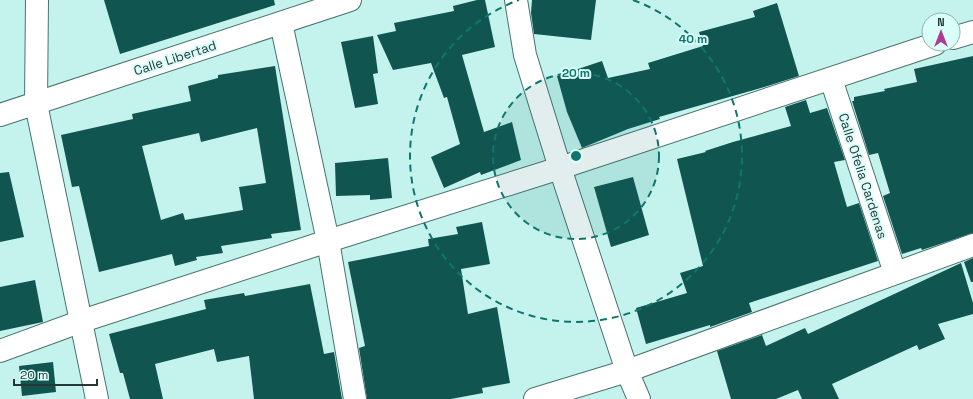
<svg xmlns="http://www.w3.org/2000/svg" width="973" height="399" font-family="'Space Grotesk',sans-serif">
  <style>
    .building { fill: #115551; fill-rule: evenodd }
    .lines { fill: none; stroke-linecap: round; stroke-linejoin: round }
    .minor-casing { stroke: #48736f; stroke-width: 24 }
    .tertiary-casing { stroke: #48736f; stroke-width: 24 }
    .minor { stroke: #fff; stroke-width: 22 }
    .tertiary { stroke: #fff; stroke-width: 22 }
    .ring { fill: none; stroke: #0f766e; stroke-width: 2; stroke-dasharray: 7 5 }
    .labels { text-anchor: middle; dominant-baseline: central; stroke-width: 4; stroke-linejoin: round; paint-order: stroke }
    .street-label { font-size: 13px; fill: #263836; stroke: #d9fefa }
    .centre { fill: #0f766e; stroke: #d9fefa; stroke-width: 2 }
    .ring-label { font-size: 12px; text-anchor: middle; font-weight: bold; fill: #0f766e; stroke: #d9fefa; stroke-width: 4; stroke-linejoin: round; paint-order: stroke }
  </style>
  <rect width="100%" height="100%" fill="#c4f3ee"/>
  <g class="building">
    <polygon points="104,0 274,0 275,5 120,54"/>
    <polygon points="477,0 485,0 495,47 462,55 484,132 512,122 521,160 481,175 480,172 444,188 431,157 460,144 447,97 444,98 431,63 393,70 377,35 396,31 394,23 454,11 453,6"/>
    <polygon points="532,0 596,0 591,40 534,34 531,13"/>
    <polygon points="777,3 799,76 761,88 659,117 660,119 628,129 582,148 567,112 557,76 602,61 608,78 650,69 648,63 703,46 699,32 755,17 753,11"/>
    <polygon points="373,36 378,73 373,74 378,104 355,108 341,42"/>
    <polygon points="973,56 973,233 922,250 921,248 902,254 883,196 890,193 878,153 869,155 852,101 854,101 854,97 885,91 884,89 917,82 914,69"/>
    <path d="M 275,66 L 301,230 L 271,234 L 272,238 L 221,246 L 223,253 L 196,257 L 197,260 L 175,266 L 172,254 L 99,272 L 79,186 L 72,187 L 61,135 L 133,119 L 132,114 L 191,101 L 188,86 L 218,78 L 218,75 ZM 257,128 L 266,183 L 239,187 L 243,210 L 185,220 L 183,213 L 161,220 L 142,146 L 199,133 L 201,142 Z"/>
    <polygon points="806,100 810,113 827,108 845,160 834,162 847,207 859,203 878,261 749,303 752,312 710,327 710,325 646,344 636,308 687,293 680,273 703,266 677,159 706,152 705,151 733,142 791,126 785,107"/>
    <polygon points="388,158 392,198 370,200 370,195 336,196 335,163"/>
    <polygon points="9,172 24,237 0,242 0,173"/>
    <polygon points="633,177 649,235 611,247 594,187"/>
    <polygon points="482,222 490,264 461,269 468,314 497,307 510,383 482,388 483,393 451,399 367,399 359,348 365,346 348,262 429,246 428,239 458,234 456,227"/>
    <polygon points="973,258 973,282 971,282 964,262"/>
    <polygon points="961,263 973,303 973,314 938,324 945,339 919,350 917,345 832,384 839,399 802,399 798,390 776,399 731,399 717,351 762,335 766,346 805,328 808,334"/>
    <polygon points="35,280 43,322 0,331 0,287"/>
    <polygon points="310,284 324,354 334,352 342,399 254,399 249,356 217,362 214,349 155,364 163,399 130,399 123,373 120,373 109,334 206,309 204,300 244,293 245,296"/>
    <polygon points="53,362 56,392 22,396 19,366"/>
  </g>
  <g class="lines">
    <defs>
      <g id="minor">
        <polyline points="37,0 36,104 97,399"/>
        <polyline points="516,0 525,55 560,168 627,371 639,399"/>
        <polyline points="281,23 328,241 355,399"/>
        <polyline points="953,38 973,32"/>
        <polyline points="831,79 895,273"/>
        <polyline points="0,351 82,321 328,241 560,168 935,44"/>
        <polyline points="535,399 627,371 973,245"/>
      </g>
      <polyline id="tertiary" points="0,115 350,0"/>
    </defs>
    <use href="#minor" class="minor-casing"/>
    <use href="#tertiary" class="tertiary-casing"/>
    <use href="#minor" class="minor"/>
    <use href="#tertiary" class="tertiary"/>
  </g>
  <circle cx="576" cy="156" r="83" fill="#0f766e" fill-opacity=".12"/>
  <g class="ring">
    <circle cx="576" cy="156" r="83"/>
    <path d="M633 0A166 166 0 1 1 519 0"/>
  </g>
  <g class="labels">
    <g class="street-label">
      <text transform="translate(175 58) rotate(-18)">Calle Libertad</text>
      <text transform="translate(863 176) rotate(72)">Calle Ofelia Cardenas</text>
    </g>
  </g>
  <circle cx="576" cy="156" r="6" class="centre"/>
  <g class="ring-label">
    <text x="693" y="43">40 m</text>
    <text x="576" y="77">20 m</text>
  </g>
  <g transform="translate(941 32)"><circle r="19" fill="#d9fefa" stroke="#91afac"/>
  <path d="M0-3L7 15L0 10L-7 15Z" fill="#af3a92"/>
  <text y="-6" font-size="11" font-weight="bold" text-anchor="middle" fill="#263836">N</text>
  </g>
  <path d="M14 379v6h83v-6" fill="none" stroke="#263836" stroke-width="2"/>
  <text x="20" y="379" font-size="12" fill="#263836" stroke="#d9fefa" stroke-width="3" paint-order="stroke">20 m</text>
</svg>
